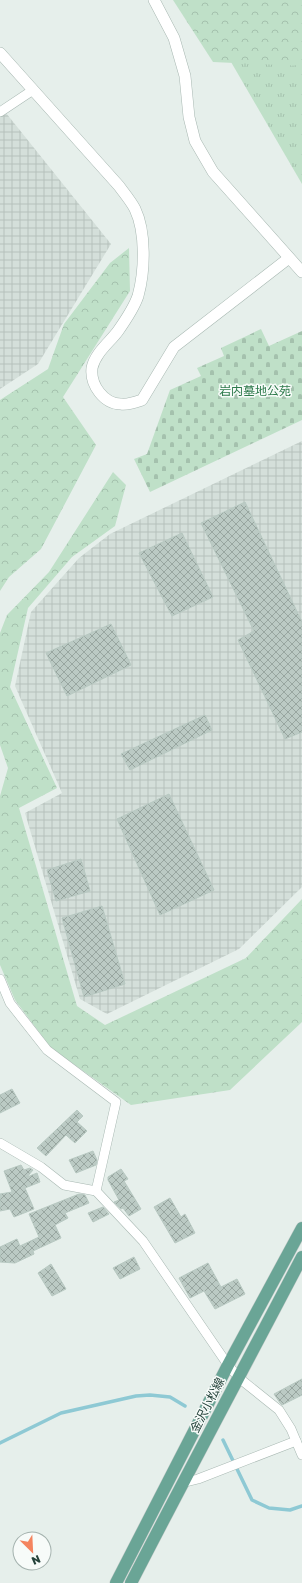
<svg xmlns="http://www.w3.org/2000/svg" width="302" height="1583" font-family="'Golos Text','Noto Sans JP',sans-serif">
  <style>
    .industrial { fill: url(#industrial-grid) }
    .grass { fill: url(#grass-tufts) }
    .forest { fill: url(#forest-crowns) }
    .cemetery { fill: url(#cemetery-stones) }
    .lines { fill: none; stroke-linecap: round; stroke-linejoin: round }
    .stream { stroke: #8ec9d4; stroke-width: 3.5 }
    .building { fill: url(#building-cross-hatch); stroke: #b8c9c2 }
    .minor-casing { stroke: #a8b8b2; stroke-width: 10 }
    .tertiary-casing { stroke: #a8b8b2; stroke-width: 12 }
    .primary-casing { stroke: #c2cac8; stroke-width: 13 }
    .minor { stroke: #fff; stroke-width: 9 }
    .tertiary { stroke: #fff; stroke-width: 11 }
    .primary { stroke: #6aa596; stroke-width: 12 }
    .labels { text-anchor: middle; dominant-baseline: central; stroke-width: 3; stroke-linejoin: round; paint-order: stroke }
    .park-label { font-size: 12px; fill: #2d7a4b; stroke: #f7fbf9 }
    .street-label { font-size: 12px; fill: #24423a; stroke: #f7fbf9 }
  </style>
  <defs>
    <pattern id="industrial-grid" width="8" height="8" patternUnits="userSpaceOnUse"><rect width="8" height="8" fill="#d4dfda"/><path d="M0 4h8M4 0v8" fill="none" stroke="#b6c1bc"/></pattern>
    <pattern id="grass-tufts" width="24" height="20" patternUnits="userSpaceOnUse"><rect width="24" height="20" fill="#bfe0c8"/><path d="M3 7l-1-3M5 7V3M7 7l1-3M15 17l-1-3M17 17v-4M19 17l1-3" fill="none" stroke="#a4c1ad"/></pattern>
    <pattern id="forest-crowns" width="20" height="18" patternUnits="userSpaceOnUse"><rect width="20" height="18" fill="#bfe0c8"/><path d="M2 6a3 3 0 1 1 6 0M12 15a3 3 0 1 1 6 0" fill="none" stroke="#a4c1ad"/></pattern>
    <pattern id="cemetery-stones" width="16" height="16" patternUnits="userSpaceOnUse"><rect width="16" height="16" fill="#bfe0c8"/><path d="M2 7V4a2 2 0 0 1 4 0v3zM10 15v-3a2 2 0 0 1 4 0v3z" fill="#a4c1ad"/></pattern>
    <pattern id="building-cross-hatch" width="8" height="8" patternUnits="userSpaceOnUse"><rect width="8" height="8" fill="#bbcac4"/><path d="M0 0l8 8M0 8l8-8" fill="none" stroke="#98a6a0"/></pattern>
  </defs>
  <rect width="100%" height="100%" fill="#e6efeb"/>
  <g class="industrial">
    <polygon points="2,108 111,244 38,364 0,389 0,109"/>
    <polygon points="302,441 302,887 239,949 107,1014 80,999 25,813 62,793 15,686 31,612 79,558 110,534"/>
  </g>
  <polygon class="grass" points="195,0 302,0 302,184"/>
  <g class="forest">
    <polygon points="173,0 302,0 302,66 213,62"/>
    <polygon points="129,248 130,291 63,397 96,445 41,549 9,577 0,591 0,400 48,369 64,324 110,263"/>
    <polygon points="113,472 126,485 115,526 72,557 28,608 10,687 57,788 19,808 77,1006 105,1025 246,958 302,899 302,1022 230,1090 131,1105 51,1048 15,1000 0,965 0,796 8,768 0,745 0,633 7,615 49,572"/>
  </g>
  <polygon class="cemetery" points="261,329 269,346 302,331 302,420 150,492 134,459 147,454 170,390 201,376 197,368 224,356 221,348"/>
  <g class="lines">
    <g class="stream">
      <polyline points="223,1440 252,1500 269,1508 290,1510 302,1506"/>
      <polyline points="0,1443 61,1413 136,1396 150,1395 170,1397 185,1406"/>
    </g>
  </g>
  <g class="building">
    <polygon points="245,502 302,622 302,732 285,739 238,640 254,631 201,523"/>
    <polygon points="182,533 213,597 172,616 139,553"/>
    <polygon points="111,624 131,665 67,696 46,653"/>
    <polygon points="205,715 212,730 130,770 121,754"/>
    <polygon points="169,794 214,890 160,915 117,819"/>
    <polygon points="81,859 90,891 56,901 47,870"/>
    <polygon points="102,906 125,984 84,997 62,918"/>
    <polygon points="12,1089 20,1103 0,1113 0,1095"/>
    <polygon points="77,1110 83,1116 77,1122 87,1131 75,1143 66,1135 46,1156 37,1148"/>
    <polygon points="93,1151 97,1160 96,1165 76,1173 69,1160"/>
    <polygon points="21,1165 24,1170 30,1168 33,1170 27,1177 37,1173 40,1182 25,1188 34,1209 14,1217 10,1209 0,1211 0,1194 12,1192 4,1171"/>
    <polygon points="121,1169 128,1179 124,1181 141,1209 129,1216 123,1208 121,1209 114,1202 119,1200 108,1180 108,1177"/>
    <polygon points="79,1194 85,1195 89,1203 65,1213 68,1218 55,1225 61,1238 33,1251 34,1254 15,1263 0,1262 0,1247 17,1239 20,1246 39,1237 29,1214"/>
    <polygon points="170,1198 181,1217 185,1214 195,1233 175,1243 154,1207"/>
    <polygon points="103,1207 109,1214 93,1222 88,1213"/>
    <polygon points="134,1257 140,1269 120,1279 113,1268"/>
    <polygon points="208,1263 221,1287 237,1279 245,1294 215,1309 204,1291 190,1298 179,1278"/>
    <polygon points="51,1264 66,1289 52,1296 38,1273"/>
    <polygon points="302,1379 302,1395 282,1405 280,1403 274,1394"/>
  </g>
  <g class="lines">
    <defs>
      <g id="minor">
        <polyline points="0,112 33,90"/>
        <polyline points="0,979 10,1003 47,1050 116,1102 96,1191 143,1241 228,1365 239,1378 279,1410 291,1429 302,1455"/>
        <polyline points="0,1143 41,1167 64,1185 96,1191"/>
        <polyline points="182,1483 198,1479 296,1441"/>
      </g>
      <g id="tertiary">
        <polyline points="154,0 174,38 185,76 189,117 195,141 213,172 302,272"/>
        <path d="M 0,53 L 119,186 C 124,193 131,201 135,209 C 146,232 145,271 138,296 C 134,308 125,321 118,331 C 110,342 95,353 92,368 C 90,385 104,404 121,404 C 128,405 136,402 142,400 L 174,347 L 289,258"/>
      </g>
      <g id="primary">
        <polyline points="116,1583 228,1365 302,1228"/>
        <path d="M 131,1583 C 187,1474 245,1366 302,1257"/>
      </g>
    </defs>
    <use href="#minor" class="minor-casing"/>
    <use href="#tertiary" class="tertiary-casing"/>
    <use href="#primary" class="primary-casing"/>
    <use href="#minor" class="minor"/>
    <use href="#tertiary" class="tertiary"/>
    <use href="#primary" class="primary"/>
  </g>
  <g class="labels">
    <g class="park-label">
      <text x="255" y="390">岩内墓地公苑</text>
    </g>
    <g class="street-label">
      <text transform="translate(207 1405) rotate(-63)">金沢小松線</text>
    </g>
  </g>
  <g transform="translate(32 1551) rotate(156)"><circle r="19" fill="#f7fbf9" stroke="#a3b1ad"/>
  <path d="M0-3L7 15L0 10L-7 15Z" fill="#f4845f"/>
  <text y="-6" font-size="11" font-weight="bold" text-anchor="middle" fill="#24423a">N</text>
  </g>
</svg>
